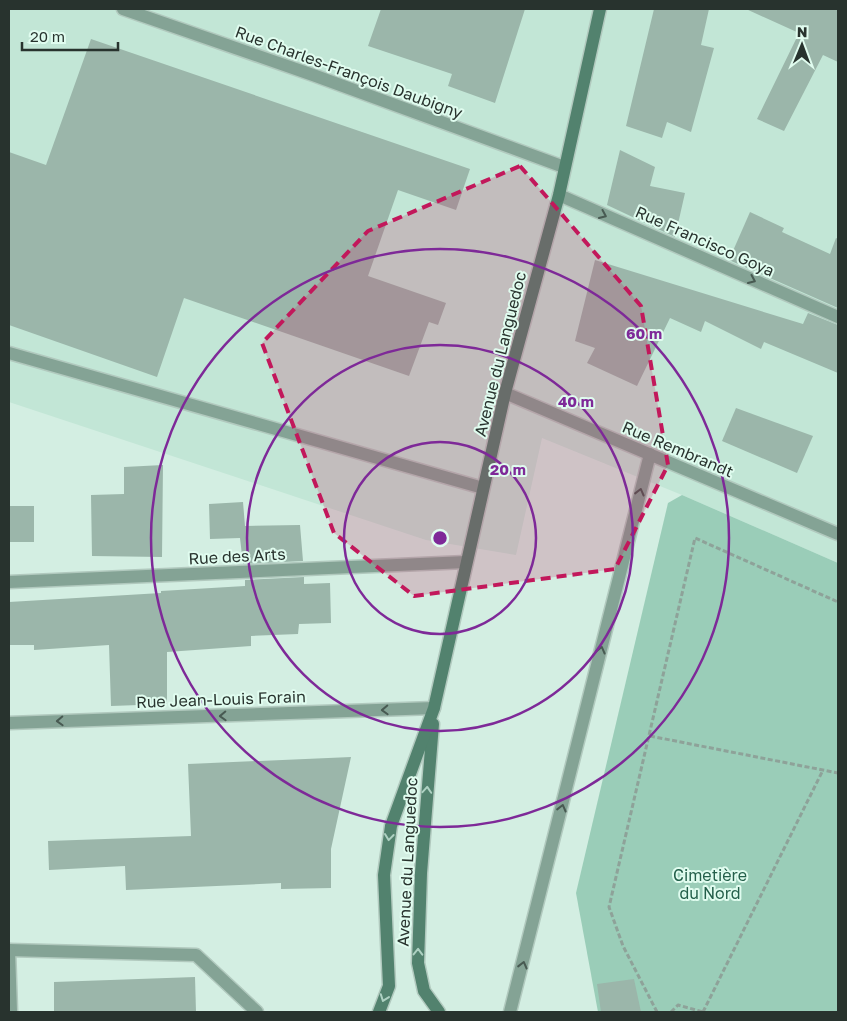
<svg xmlns="http://www.w3.org/2000/svg" width="847" height="1021" font-family="'Golos Text',sans-serif">
  <style>
    .built { fill: #c2e6d6 }
    .green { fill: #9acdb8 }
    .building { fill: #9bb6aa }
    .lines { fill: none; stroke-linecap: round; stroke-linejoin: round }
    .lane-casing { stroke: #b1c9be; stroke-width: 15 }
    .street-casing { stroke: #b1c9be; stroke-width: 15 }
    .secondary-casing { stroke: #b1c9be; stroke-width: 15 }
    .path { stroke: #8ea299; stroke-width: 3; stroke-dasharray: 5 2.5; stroke-linecap: butt }
    .lane { stroke: #84a395; stroke-width: 12 }
    .street { stroke: #84a395; stroke-width: 12 }
    .secondary { stroke: #52826e; stroke-width: 12 }
    .oneway { stroke: #485a52 }
    .oneway2 { stroke: #aed1c2 }
    .marked { fill: #c2185b; fill-opacity: 0.2; stroke: #c2185b; stroke-width: 4; stroke-dasharray: 10 6; stroke-linejoin: round }
    .ring { fill: none; stroke: #7e2998; stroke-width: 2.5 }
    .labels { text-anchor: middle; dominant-baseline: central; stroke-width: 4; stroke-linejoin: round; paint-order: stroke }
    .street-label { font-size: 16px; fill: #28332e; stroke: #e0fcef }
    .park-label { font-size: 16px; fill: #235f4a; stroke: #e0fcef }
    .centre { fill: #7e2998; stroke: #e0fcef; stroke-width: 2.5 }
    .ring-label { font-size: 15px; text-anchor: middle; font-weight: bold; fill: #7e2998; stroke: #e0fcef; stroke-width: 4; stroke-linejoin: round; paint-order: stroke }
  </style>
  <rect width="100%" height="100%" fill="#d3eee2"/>
  <polygon class="built" points="9,9 838,9 838,563 682,495 542,438 516,555 426,540 9,402"/>
  <polygon class="green" points="682,495 838,563 838,1012 598,1012 576,893 668,503"/>
  <g class="building">
    <polygon points="381,9 525,9 495,103 448,86 452,74 368,46"/>
    <polygon points="654,9 709,9 701,45 714,48 691,132 667,122 662,138 626,126"/>
    <polygon points="746,9 838,9 838,62 823,55 784,131 757,119 799,33"/>
    <polygon points="91,39 470,169 456,210 398,190 368,276 446,303 438,325 429,322 409,376 184,298 157,377 9,325 9,152 46,165"/>
    <polygon points="620,150 655,167 650,186 685,193 675,237 607,205"/>
    <polygon points="750,212 784,228 782,232 830,254 836,238 838,239 838,308 729,260"/>
    <polygon points="595,260 803,324 808,313 838,325 838,373 764,342 761,349 705,321 701,332 670,318 637,386 587,363 595,348 575,341"/>
    <polygon points="736,408 813,436 797,473 722,441"/>
    <polygon points="163,465 162,557 92,556 91,495 124,494 124,467"/>
    <polygon points="243,502 245,526 300,525 303,561 243,564 240,538 210,539 209,504"/>
    <rect x="9" y="506" width="25" height="36"/>
    <polygon points="304,577 304,584 330,583 331,623 299,624 298,634 251,636 251,646 167,652 167,704 111,706 109,645 34,650 34,645 9,645 9,602 161,593 161,591 245,586 245,580"/>
    <polygon points="351,757 331,849 331,888 281,889 281,883 126,890 125,866 49,870 48,841 191,836 188,764"/>
    <polygon points="195,977 196,1012 54,1012 54,982"/>
    <polygon points="634,979 641,1012 601,1012 597,984"/>
  </g>
  <g class="lines">
    <defs>
      <g id="lane">
        <polyline points="9,353 483,488"/>
        <polyline points="9,950 196,955 257,1012"/>
        <polyline points="9,950 11,1012"/>
        <polyline points="510,1012 650,454"/>
      </g>
      <g id="street">
        <polyline points="123,9 313,75 564,167"/>
        <polyline points="559,195 838,317"/>
        <polyline points="505,393 838,534"/>
        <polyline points="9,582 466,562"/>
        <polyline points="9,723 434,708"/>
      </g>
      <g id="secondary">
        <polyline points="433,724 421,873 418,963 424,991 439,1012"/>
        <polyline points="379,1012 389,986 384,875 391,826 434,708 505,393 559,195 600,9"/>
      </g>
    </defs>
    <use href="#lane" class="lane-casing"/>
    <use href="#street" class="street-casing"/>
    <use href="#secondary" class="secondary-casing"/>
    <g class="path">
      <polyline points="650,736 838,773"/>
      <polyline points="657,1012 623,946 609,907 695,538 838,602"/>
      <polyline points="671,1012 678,1005 703,1012"/>
      <polyline points="703,1012 823,770"/>
    </g>
    <use href="#lane" class="lane"/>
    <use href="#street" class="street"/>
    <use href="#secondary" class="secondary"/>
  </g>
  <defs><path id="oneway-chevron" d="M-2-3.5L2.5 0L-2 3.5" fill="none" stroke-width="1.6" stroke-linecap="round" stroke-linejoin="round" transform="scale(1.25)"/></defs>
  <g class="oneway">
    <use href="#oneway-chevron" transform="translate(603 215) rotate(24)"/>
    <use href="#oneway-chevron" transform="translate(752 280) rotate(24)"/>
    <use href="#oneway-chevron" transform="translate(640 492) rotate(-76)"/>
    <use href="#oneway-chevron" transform="translate(601 650) rotate(-76)"/>
    <use href="#oneway-chevron" transform="translate(385 710) rotate(178)"/>
    <use href="#oneway-chevron" transform="translate(223 716) rotate(178)"/>
    <use href="#oneway-chevron" transform="translate(60 721) rotate(178)"/>
    <use href="#oneway-chevron" transform="translate(562 808) rotate(-76)"/>
    <use href="#oneway-chevron" transform="translate(523 965) rotate(-76)"/>
  </g>
  <g class="oneway2">
    <use href="#oneway-chevron" transform="translate(427 790) rotate(-86)"/>
    <use href="#oneway-chevron" transform="translate(389 837) rotate(97)"/>
    <use href="#oneway-chevron" transform="translate(418 952) rotate(-89)"/>
    <use href="#oneway-chevron" transform="translate(384 998) rotate(110)"/>
  </g>
  <path class="marked" d="M 520,166 L 641,306 L 668,465 L 615,569 L 414,596 L 334,533 L 262,343 L 368,231 Z"/>
  <g class="ring">
    <circle cx="440" cy="538" r="96"/>
    <circle cx="440" cy="538" r="193"/>
    <circle cx="440" cy="538" r="289"/>
  </g>
  <g class="labels">
    <g class="street-label">
      <text transform="translate(349 72) rotate(20)">Rue Charles-François Daubigny</text>
      <text transform="translate(705 241) rotate(24)">Rue Francisco Goya</text>
      <text transform="translate(500 354) rotate(-76)">Avenue du Languedoc</text>
      <text transform="translate(678 449) rotate(23)">Rue Rembrandt</text>
      <text transform="translate(237 556) rotate(-3)">Rue des Arts</text>
      <text transform="translate(221 699) rotate(-2)">Rue Jean-Louis Forain</text>
      <text transform="translate(407 862) rotate(-87)">Avenue du Languedoc</text>
    </g>
    <g class="park-label">
      <text x="710" y="875">Cimetière<tspan x="710" dy="18">du Nord</tspan></text>
    </g>
  </g>
  <circle cx="440" cy="538" r="8" class="centre"/>
  <g class="ring-label">
    <text x="644" y="339">60 m</text>
    <text x="576" y="407">40 m</text>
    <text x="508" y="475">20 m</text>
  </g>
  <rect width="847" height="1021" fill="none" stroke="#28332e" stroke-width="20"/>
  <g transform="translate(802 45) rotate(1)" stroke="#e0fcef" stroke-width="4" paint-order="stroke">
  <path d="M0-4L9 19L0 12L-9 19Z" fill="#28332e"/>
  <text y="-8" font-size="14" font-weight="bold" text-anchor="middle" fill="#28332e">N</text>
  </g>
  <path d="M22 42v8h96v-8" fill="none" stroke="#28332e" stroke-width="2.5"/>
  <text x="30" y="42" font-size="15" fill="#28332e" stroke="#e0fcef" stroke-width="4" paint-order="stroke">20 m</text>
</svg>
